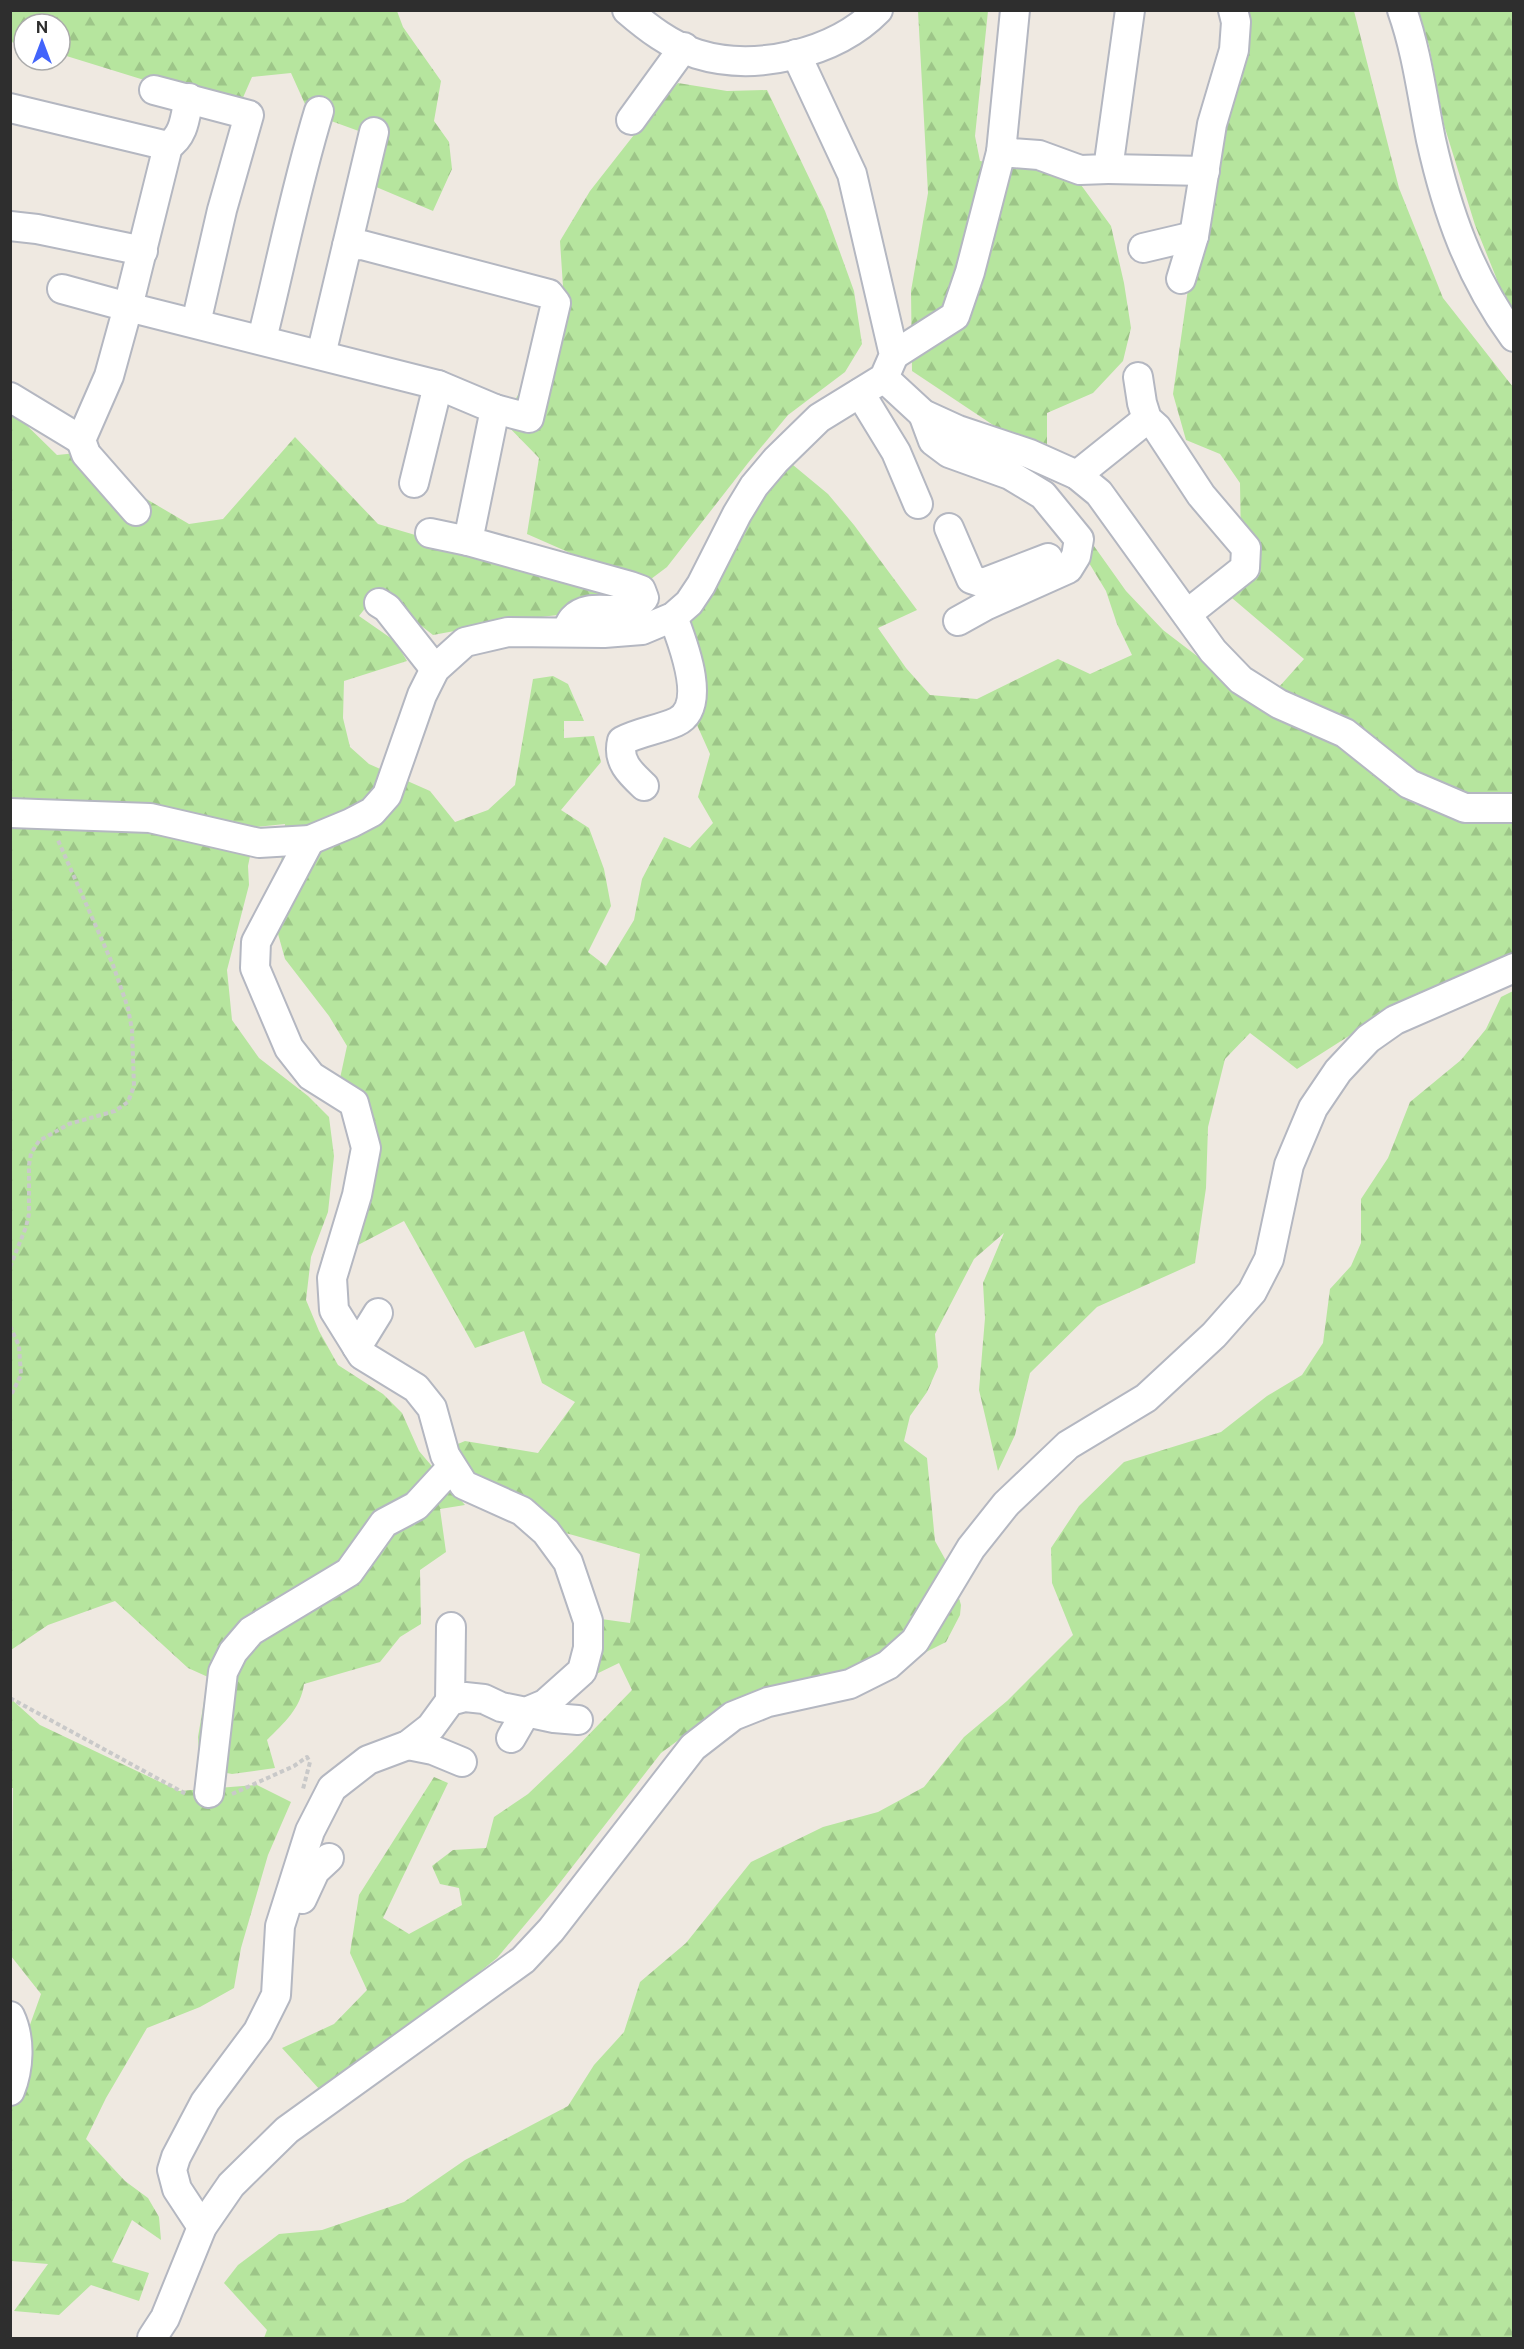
<svg xmlns="http://www.w3.org/2000/svg" width="1524" height="2349" font-family="'Public Sans',sans-serif">
  <style>
    .forest { fill: url(#forest-firs) }
    .lines { fill: none; stroke-linecap: round; stroke-linejoin: round }
    .minor-casing { stroke: #b4b7c1; stroke-width: 32 }
    .path { stroke: #c9c9c9; stroke-width: 4; stroke-dasharray: 4.5 3; stroke-linecap: butt }
    .minor { stroke: #fff; stroke-width: 28 }
  </style>
  <defs>
    <pattern id="forest-firs" width="22" height="20" patternUnits="userSpaceOnUse" patternTransform="scale(1.5)"><rect width="22" height="20" fill="#b6e59e"/><path d="M5 1l3.5 6h-7zM16 11l3.5 6h-7z" fill="#9dc588"/></pattern>
  </defs>
  <rect width="100%" height="100%" fill="#efe9e1"/>
  <g class="forest">
    <polygon points="11,11 397,11 403,27 441,81 434,121 449,142 452,169 433,211 362,181 367,134 309,113 291,73 252,77 238,109 60,54 60,24 24,24 24,45 11,42"/>
    <polygon points="918,11 988,11 975,136 980,161 1073,174 1111,226 1124,283 1131,328 1123,361 1093,393 1047,413 1047,444 999,429 912,371 911,291 928,193"/>
    <path d="M 1239,11 L 1354,11 L 1399,188 L 1443,298 L 1513,387 L 1513,957 L 1415,994 L 1297,1069 L 1250,1033 L 1225,1059 L 1208,1127 L 1206,1188 L 1195,1263 L 1097,1307 L 1030,1373 L 1015,1435 L 998,1471 L 979,1390 L 985,1318 L 983,1283 L 1004,1233 L 974,1259 L 935,1334 L 938,1367 L 927,1392 L 910,1416 L 904,1441 L 927,1458 L 935,1541 L 950,1568 L 961,1605 L 960,1615 L 946,1642 L 922,1654 L 848,1672 L 699,1725 L 661,1753 L 555,1889 L 497,1958 L 390,2044 L 320,2090 L 282,2048 L 334,2024 L 367,1990 L 350,1953 L 359,1895 L 434,1777 L 448,1783 L 383,1918 L 409,1934 L 462,1905 L 459,1888 L 440,1884 L 432,1866 L 453,1850 L 486,1848 L 494,1817 L 528,1794 L 572,1752 L 632,1690 L 619,1663 L 586,1679 L 594,1618 L 630,1623 L 640,1554 L 555,1530 L 493,1493 L 464,1467 L 453,1446 L 465,1441 L 538,1453 L 575,1402 L 542,1383 L 524,1331 L 475,1348 L 404,1221 L 358,1245 L 321,1259 L 344,1198 L 351,1154 L 339,1083 L 347,1046 L 329,1016 L 285,959 L 275,923 L 285,824 L 256,827 L 248,866 L 249,885 L 227,970 L 232,1020 L 259,1058 L 308,1096 L 329,1117 L 334,1156 L 328,1212 L 311,1257 L 306,1300 L 319,1331 L 338,1365 L 383,1394 L 402,1413 L 419,1451 L 465,1505 L 440,1509 L 446,1552 L 420,1570 L 421,1624 L 400,1637 L 380,1662 L 304,1684 C 301,1708 284,1723 267,1740 L 275,1768 L 232,1774 L 200,1768 L 198,1737 L 208,1677 L 188,1668 L 115,1601 L 48,1625 L 11,1650 L 10,409 L 57,455 L 77,453 L 131,490 L 189,524 L 223,519 L 295,437 L 378,524 L 612,593 L 566,614 L 508,621 L 433,635 L 378,592 L 359,616 L 395,641 L 407,661 L 344,681 L 343,718 L 350,747 L 369,764 L 430,791 L 455,822 L 488,810 L 515,785 L 533,679 L 553,676 L 568,684 L 584,721 L 564,721 L 564,738 L 594,736 L 601,762 L 561,810 L 589,828 L 604,869 L 611,906 L 588,952 L 606,966 L 634,920 L 642,879 L 664,837 L 690,848 L 713,823 L 698,797 L 710,754 L 697,725 L 700,665 L 673,600 L 787,460 L 828,494 L 854,525 L 917,610 L 878,628 L 906,668 L 930,695 L 977,699 L 1058,659 L 1090,674 L 1132,655 L 1117,624 L 1106,591 L 1060,515 L 1089,539 L 1126,591 L 1163,630 L 1231,682 L 1269,698 L 1304,659 L 1232,598 L 1241,544 L 1240,483 L 1220,454 L 1186,440 L 1173,394 L 1189,282 Z"/>
    <polygon points="1416,11 1513,11 1513,310 1502,292 1475,225 1444,125 1429,45"/>
    <polygon points="678,83 727,91 767,90 825,211 854,291 862,344 845,372 788,415 748,463 667,567 643,585 527,534 539,458 503,421 549,341 564,302 560,241 590,191 648,117"/>
    <polygon points="1513,991 1513,2338 264,2338 267,2330 224,2283 238,2265 279,2234 322,2230 404,2202 465,2160 568,2106 594,2065 624,2032 640,1982 686,1943 751,1862 823,1827 878,1812 924,1787 964,1737 1007,1701 1073,1635 1052,1583 1051,1548 1079,1506 1124,1462 1221,1432 1267,1396 1302,1375 1323,1343 1330,1289 1351,1266 1361,1243 1361,1199 1388,1158 1410,1102 1461,1060 1486,1029 1501,997"/>
    <polygon points="11,1699 40,1725 179,1791 257,1785 291,1802 268,1855 241,1948 234,1988 200,2007 147,2028 106,2098 86,2139 125,2181 148,2198 159,2217 161,2240 132,2220 112,2262 149,2273 139,2301 91,2285 59,2315 14,2311 48,2264 11,2261 11,2057 26,2036 41,1994 11,1956 13,1788 10,1788"/>
  </g>
  <g class="lines">
    <defs>
      <g id="minor">
        <path d="M 627,10 C 648,28 670,45 697,54 C 755,72 835,54 878,10"/>
        <polyline points="1015,10 1001,152 1039,155 1080,170 1108,169 1130,10"/>
        <path d="M 1402,10 C 1417,52 1422,96 1431,140 C 1447,212 1470,277 1514,337"/>
        <polyline points="154,90 249,115 222,210 196,323"/>
        <path d="M 10,108 L 168,146 L 128,307 L 438,385 L 495,409 L 468,541 L 630,586 L 641,590 L 644,598 C 625,623 592,598 573,619 C 570,622 568,628 566,632"/>
        <polyline points="631,120 684,47"/>
        <path d="M 168,146 C 185,135 185,116 189,98"/>
        <polyline points="1108,169 1205,171"/>
        <polyline points="10,226 37,229 143,251"/>
        <polyline points="347,246 362,245 549,294 556,303 529,418 495,409"/>
        <polyline points="1143,248 1194,236"/>
        <polyline points="1181,279 1194,236 1212,124 1234,50 1236,22 1233,10"/>
        <path d="M 262,339 C 281,263 296,186 319,111"/>
        <polyline points="321,355 374,132"/>
        <polyline points="894,355 955,316 970,272 1001,152"/>
        <polyline points="1138,377 1142,403 1147,419 1157,428 1201,495 1246,548 1245,568 1187,614"/>
        <polyline points="884,378 923,414 958,430 1030,454 1077,475 1099,493 1213,651 1241,680 1279,704 1345,733 1409,784 1465,808 1514,808"/>
        <polyline points="860,393 896,452 918,504"/>
        <polyline points="10,397 81,440 109,376 128,307 62,289"/>
        <polyline points="923,414 933,441 949,453 1010,475 1043,495 1079,539 1076,556 1068,569 985,606 958,621"/>
        <polyline points="81,440 86,454 136,511"/>
        <polyline points="1077,475 1147,419"/>
        <polyline points="414,483 438,385"/>
        <polyline points="949,528 971,579 983,583 1048,558"/>
        <polyline points="430,533 468,541"/>
        <polyline points="379,603 387,608 435,669"/>
        <path d="M 644,786 C 630,773 617,761 622,741 C 639,732 658,730 676,722 C 709,707 682,641 673,617"/>
        <polyline points="10,813 150,818 259,843 310,840 351,823 372,812 387,795 422,695 435,669 465,642 508,632 604,633 642,630 673,617 689,603 701,585 737,514 754,486 776,460 819,418 884,378 894,355 852,174 796,54"/>
        <polyline points="357,1347 378,1313"/>
        <polyline points="450,1701 451,1627"/>
        <polyline points="511,1738 526,1712 554,1718 578,1720"/>
        <polyline points="408,1745 433,1750 462,1762"/>
        <polyline points="209,1793 223,1672 233,1652 251,1631 349,1572 384,1523 416,1506 451,1468"/>
        <polyline points="302,1899 315,1871 329,1858"/>
        <path d="M 10,2016 C 21,2039 19,2069 10,2091"/>
        <polyline points="202,2227 177,2189 172,2170 176,2157 205,2102 258,2031 276,1995 280,1926 310,1831 332,1788 368,1760 408,1745 431,1727 450,1701 465,1697 484,1699 501,1707 526,1712 545,1704 582,1671 588,1648 588,1621 568,1562 546,1532 522,1511 464,1485 445,1455 432,1408 416,1388 362,1355 334,1310 332,1278 357,1195 366,1148 354,1103 311,1076 289,1048 255,968 256,942 310,840"/>
        <polyline points="152,2338 165,2318 202,2227 231,2185 287,2130 523,1960 551,1930 693,1747 733,1716 768,1702 850,1684 888,1665 915,1641 971,1548 1006,1504 1068,1445 1146,1398 1214,1335 1252,1292 1269,1259 1289,1165 1313,1108 1338,1071 1368,1039 1395,1020 1514,968"/>
      </g>
    </defs>
    <use href="#minor" class="minor-casing"/>
    <g class="path">
      <polyline points="10,1267 26,1227 29,1214 29,1165 31,1153 39,1141 69,1124 115,1111 128,1102 134,1086 132,1030 128,1008 113,965 57,838"/>
      <polyline points="10,1326 19,1346 21,1375 10,1397"/>
      <polyline points="10,1698 186,1794"/>
      <polyline points="232,1794 294,1766 307,1757 310,1762 303,1789"/>
    </g>
    <use href="#minor" class="minor"/>
  </g>
  <rect width="1524" height="2349" fill="none" stroke="#2e2e2e" stroke-width="24"/>
  <g transform="translate(42 42)"><circle r="28" fill="#ffffff" stroke="#ababab" stroke-width="1.5"/>
  <path d="M0-4.5L10 22L0 15L-10 22Z" fill="#4264fb"/>
  <text y="-9" font-size="16" font-weight="bold" text-anchor="middle" fill="#2e2e2e">N</text>
  </g>
</svg>
